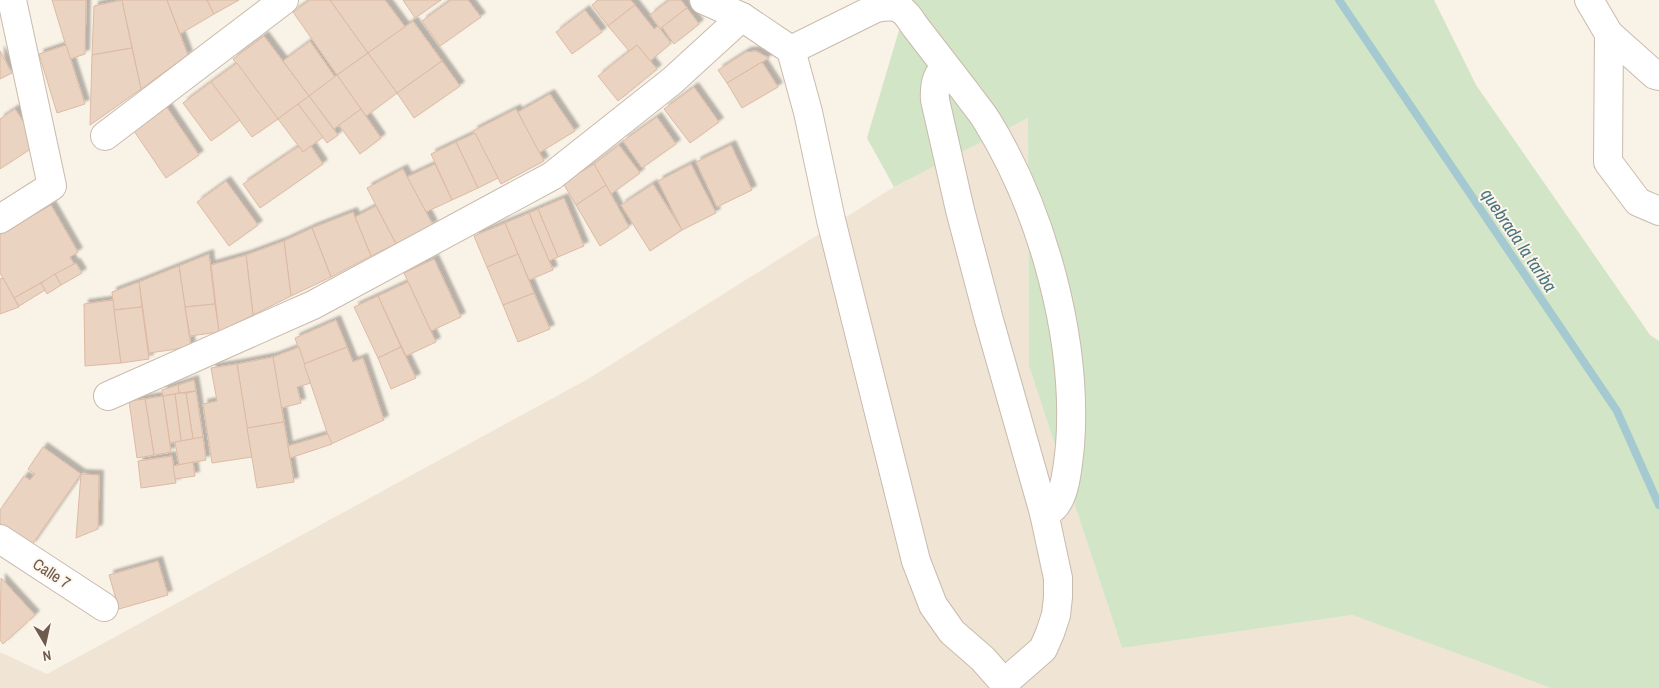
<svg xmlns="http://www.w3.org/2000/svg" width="1659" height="688" font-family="'Archivo Narrow',sans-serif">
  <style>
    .residential { fill: #f0e4d5 }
    .green { fill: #d2e5c6 }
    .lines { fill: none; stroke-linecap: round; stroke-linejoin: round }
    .stream { stroke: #a4c9d1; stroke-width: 8 }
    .building { fill: #ebd3c1; stroke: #dcbaa3; filter: url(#shadow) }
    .minor-casing { stroke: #c9baad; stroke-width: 30 }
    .minor { stroke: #fff; stroke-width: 28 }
    .labels { text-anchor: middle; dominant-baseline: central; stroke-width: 4; stroke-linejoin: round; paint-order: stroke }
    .street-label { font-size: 16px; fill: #6f5a4e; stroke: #fdf6ec }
    .water-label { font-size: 18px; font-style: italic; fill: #4b7680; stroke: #fdf6ec }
  </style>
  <defs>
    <filter id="shadow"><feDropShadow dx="4.5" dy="-4.5" stdDeviation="1" flood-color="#0004"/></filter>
  </defs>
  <rect width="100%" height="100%" fill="#f9f2e6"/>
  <polygon class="residential" points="1028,118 1029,366 1122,648 1352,615 1551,688 0,688 0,652 47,674 588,379 894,187"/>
  <polygon class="green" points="908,0 1434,0 1476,85 1650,335 1659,341 1659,688 1551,688 1352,615 1122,648 1029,366 1028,118 894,187 867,138"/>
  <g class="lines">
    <polyline class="stream" points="1339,0 1617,411 1659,505"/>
  </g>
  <g class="building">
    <polygon points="52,0 86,0 85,54 70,59"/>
    <polygon points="122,0 132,48 92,55 94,6"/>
    <polygon points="122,0 167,0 188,55 141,89"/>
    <polygon points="167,0 207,0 214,14 180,34"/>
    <polygon points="207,0 239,0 214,14"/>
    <polygon points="310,0 330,0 368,53 337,75 293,12"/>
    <polygon points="330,0 385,0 405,27 368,53"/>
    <polygon points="403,0 441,0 415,18"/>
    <polygon points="451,0 468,0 481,17 440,46 422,21"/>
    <polygon points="598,0 631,0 635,5 608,26 592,5"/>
    <polygon points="669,0 681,0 687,8 660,29 650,15"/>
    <polygon points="635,5 654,29 658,26 671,43 650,61 637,45 629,51 608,26"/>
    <polygon points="687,8 699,24 674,44 662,27"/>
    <polygon points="585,10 602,32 572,54 556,32"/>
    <polygon points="413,21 442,61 397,93 368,53"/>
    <polygon points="264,36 309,96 278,119 233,59"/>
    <polygon points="310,41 335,77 309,96 283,61"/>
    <polygon points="66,45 85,104 57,113 39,54"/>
    <polygon points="637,45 657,69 618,101 598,76"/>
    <polygon points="132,48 141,89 90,125 92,55"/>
    <polygon points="0,51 12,73 0,79"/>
    <polygon points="756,51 769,58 727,83 718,70 746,52"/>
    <polygon points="368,53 397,93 366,116 337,75"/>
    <polygon points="442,61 460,86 414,118 397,93"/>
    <polygon points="762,62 778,87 742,108 727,83"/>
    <polygon points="237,63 278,119 252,137 211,82"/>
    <polygon points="337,75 361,109 334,129 309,96"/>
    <polygon points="211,82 240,120 211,141 183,103"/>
    <polygon points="694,87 719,122 690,143 664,109"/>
    <polygon points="550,94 575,131 539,153 518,112"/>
    <polygon points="309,96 338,135 327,143 298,104"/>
    <polygon points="298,104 323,137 303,152 278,119"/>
    <polygon points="166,106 199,155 166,178 132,128"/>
    <polygon points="15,109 38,144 0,169 0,119"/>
    <polygon points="361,109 381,138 360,154 339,125"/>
    <polygon points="516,109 544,161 501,184 473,131"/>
    <polygon points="657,117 676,144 642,168 623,141"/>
    <polygon points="475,133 498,178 478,188 456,142"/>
    <polygon points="456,142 478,188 452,200 431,154"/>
    <polygon points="619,145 640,173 611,194 594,164"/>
    <polygon points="731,145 752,190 717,207 696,162"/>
    <polygon points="299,146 303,152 311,146 323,164 260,208 243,184"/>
    <polygon points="435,164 452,200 426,212 407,177"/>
    <polygon points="594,164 606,185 576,205 563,183"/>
    <polygon points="691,164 716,213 682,230 658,181"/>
    <polygon points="403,169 433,225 396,244 367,188"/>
    <polygon points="226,181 258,225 229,246 197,202"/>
    <polygon points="653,184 682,230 650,251 621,205"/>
    <polygon points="606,185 629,227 600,246 576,205"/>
    <polygon points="564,198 584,246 558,257 538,209"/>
    <polygon points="51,205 78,252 70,257 74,264 14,298 0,273 0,234"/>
    <polygon points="376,206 396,244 371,256 355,217"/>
    <polygon points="538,209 558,257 549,261 529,213"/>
    <polygon points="353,212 371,256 331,277 312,228"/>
    <polygon points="529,213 553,270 529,280 505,223"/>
    <polygon points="505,223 518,254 487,267 474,236"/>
    <polygon points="312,228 331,277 291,296 284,241"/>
    <polygon points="284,241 291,296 253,315 246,255"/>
    <polygon points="209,254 215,304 185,307 179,266"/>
    <polygon points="518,254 534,293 503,305 487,267"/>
    <polygon points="246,255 253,315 219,332 211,265"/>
    <polygon points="434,259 461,317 431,331 404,273"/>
    <polygon points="76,263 82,273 61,285 55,274"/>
    <polygon points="179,266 191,347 149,353 139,282"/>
    <polygon points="55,274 61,285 47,294 41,283"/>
    <polygon points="3,278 19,307 0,314 0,279"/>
    <polygon points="139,282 142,307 114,310 112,292"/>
    <polygon points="408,282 436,342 406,356 378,296"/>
    <polygon points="41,283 45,290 19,306 14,298"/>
    <polygon points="534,293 550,329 518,342 503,305"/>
    <polygon points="378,296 401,347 378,358 354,307"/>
    <polygon points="113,300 121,363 85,366 84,304"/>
    <polygon points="215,304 219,332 190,336 185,307"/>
    <polygon points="142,307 149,359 121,363 114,310"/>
    <polygon points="336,320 347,347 304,364 295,338"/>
    <polygon points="299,347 311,383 297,387 301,403 281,408 273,357"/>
    <polygon points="347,347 353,362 363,358 384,420 331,444 304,364"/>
    <polygon points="401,347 416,378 391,389 378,358"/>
    <polygon points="273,357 284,422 247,428 237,364"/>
    <polygon points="237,364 252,457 212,463 203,404 217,401 211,368"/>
    <polygon points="194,380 196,391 179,393 178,385"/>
    <polygon points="178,385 179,393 163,396 162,390"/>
    <polygon points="196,391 203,437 193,439 186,393"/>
    <polygon points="179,393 186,393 193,439 181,441 175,394"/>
    <polygon points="175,394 181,441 170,443 163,396"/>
    <polygon points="163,396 171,452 154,455 145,399"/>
    <polygon points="145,399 154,455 137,458 129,401"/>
    <polygon points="284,422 294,482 257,488 247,428"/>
    <polygon points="328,434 332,444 290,458 288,446"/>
    <polygon points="203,437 206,460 179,465 175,442"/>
    <polygon points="43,447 81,474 31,546 0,524 0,510 24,476 30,480 35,474 28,469"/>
    <polygon points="172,456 176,483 141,488 138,461"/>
    <polygon points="193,462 195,476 175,479 173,466"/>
    <polygon points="81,474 99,475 98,529 76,538"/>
    <polygon points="158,561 168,595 119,609 109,575"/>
    <polygon points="1,578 35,615 3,644 0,640"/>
  </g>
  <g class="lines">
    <defs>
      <g id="minor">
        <polyline points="704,0 742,17 791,50 808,112 831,220 916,561 933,605 952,632 983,659 1004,683 1005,688"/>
        <polyline points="1589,0 1609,34 1608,162 1638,202 1659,211"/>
        <polyline points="1609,34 1655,75 1659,76"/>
        <path d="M 791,50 L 876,8 C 897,4 903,7 914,25 C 931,47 948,69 965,91 C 972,101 981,111 987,121 C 1043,212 1078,340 1070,446 C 1068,463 1066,495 1054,507 C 1052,510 1047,511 1044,513"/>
        <path d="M 945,66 C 936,77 934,85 935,100 L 960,210 L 989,320 L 1044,513 L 1058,578 L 1058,597 L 1056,615 L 1050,633 L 1043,649 L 1004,683"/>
        <polyline points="105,136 284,0"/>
        <polyline points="0,219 52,186 12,0"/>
        <polyline points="108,396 313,305 552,176 672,81 742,17"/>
        <polyline points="0,539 104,607"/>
      </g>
    </defs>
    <use href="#minor" class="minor-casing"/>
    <use href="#minor" class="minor"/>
  </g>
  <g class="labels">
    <g class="street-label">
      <text transform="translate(52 573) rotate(33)">Calle 7</text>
    </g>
    <g class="water-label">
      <text transform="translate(1519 240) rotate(56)">quebrada la tariba</text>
    </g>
  </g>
  <g transform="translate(45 643) rotate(171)" stroke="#fdf6ec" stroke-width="4" paint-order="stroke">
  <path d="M0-4L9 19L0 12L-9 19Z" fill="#6f5a4e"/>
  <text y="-8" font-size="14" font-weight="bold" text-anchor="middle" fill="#6f5a4e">N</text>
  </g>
</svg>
